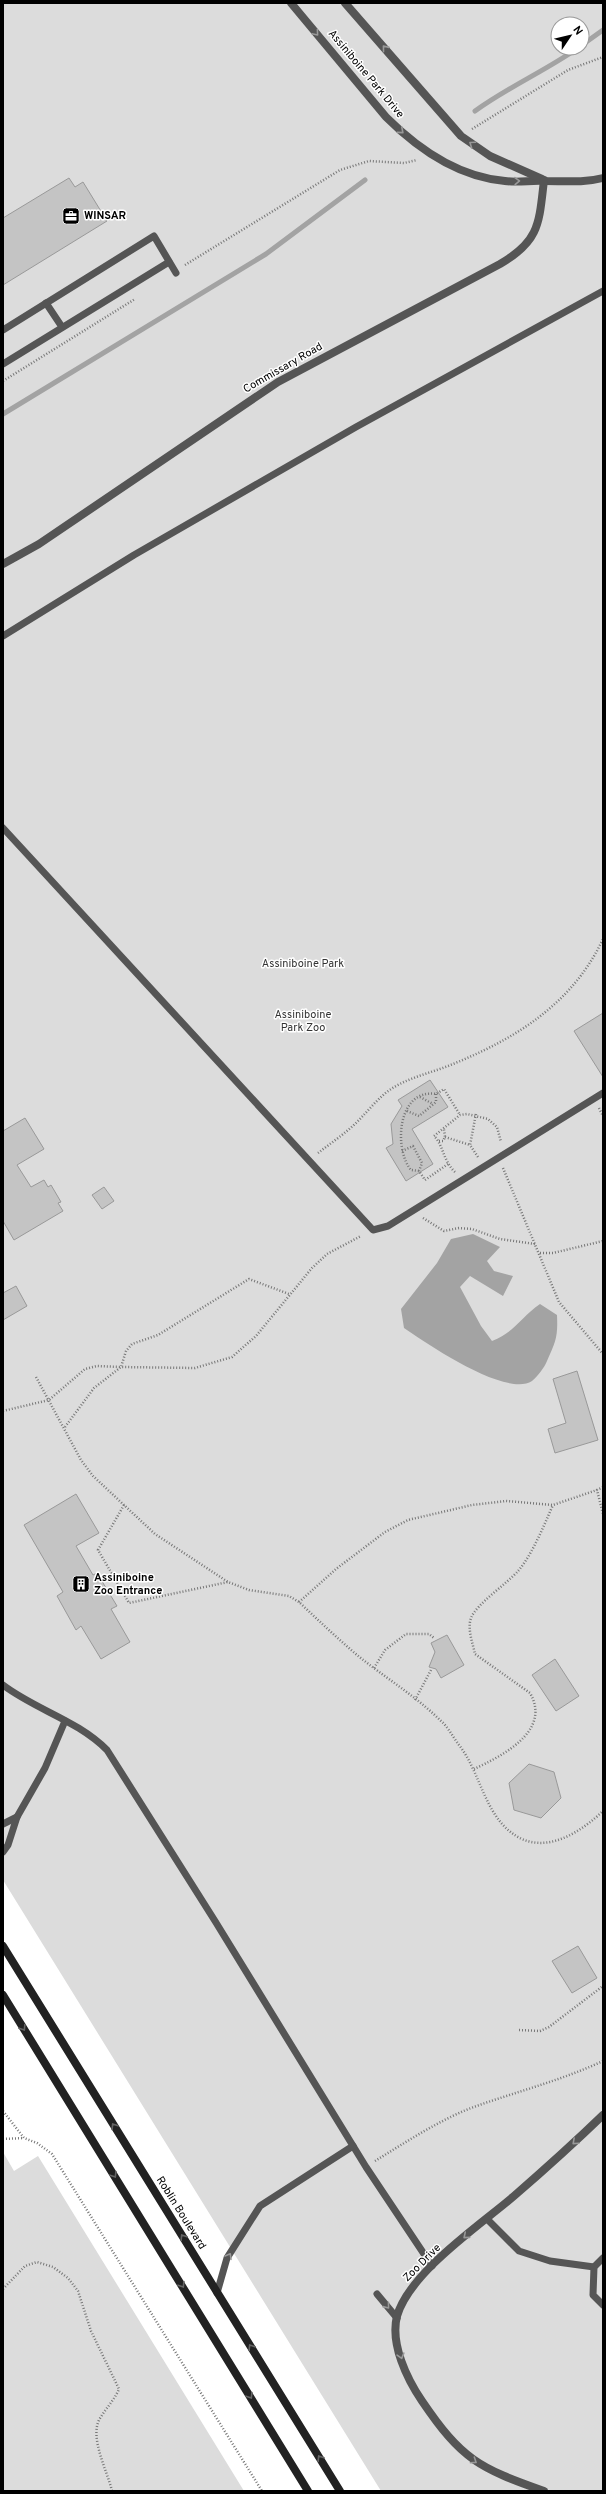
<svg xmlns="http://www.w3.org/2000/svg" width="606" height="2494" font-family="Overpass,sans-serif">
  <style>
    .green { fill: #dcdcdc; fill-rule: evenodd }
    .water { fill: #a3a3a3 }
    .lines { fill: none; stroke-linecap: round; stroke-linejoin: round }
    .stream { stroke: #a3a3a3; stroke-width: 5 }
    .building { fill: #c4c4c4; stroke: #999 }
    .path { stroke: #777; stroke-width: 2.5; stroke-dasharray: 1 2; stroke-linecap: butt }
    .lane { stroke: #555; stroke-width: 7 }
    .street { stroke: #555; stroke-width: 8 }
    .secondary { stroke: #222; stroke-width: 8 }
    .oneway { stroke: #999 }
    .oneway2 { stroke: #646464 }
    .labels { text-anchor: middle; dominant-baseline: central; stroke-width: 3; stroke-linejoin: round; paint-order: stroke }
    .street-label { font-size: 11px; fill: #000; stroke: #fff }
    .poi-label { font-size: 11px; font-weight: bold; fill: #000; stroke: #fff; text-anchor: start }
    .park-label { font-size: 11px; fill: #333; stroke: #fff }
  </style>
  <rect width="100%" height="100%" fill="#fff"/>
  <g class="green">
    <path d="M 3,3 L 603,3 L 603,2491 L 381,2491 L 3,1880 ZM 558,24 L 582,24 L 582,48 L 558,48 Z"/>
    <polygon points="3,2152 14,2171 38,2156 244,2491 3,2491"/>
  </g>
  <path class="water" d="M 473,1234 L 500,1247 L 487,1261 L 494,1271 L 513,1276 L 503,1296 L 470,1276 L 460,1287 L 481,1326 L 492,1341 C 515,1332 521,1317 540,1304 L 557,1315 C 558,1337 556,1341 547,1361 C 544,1368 538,1376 532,1381 C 506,1398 426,1343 404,1328 L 401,1309 L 437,1263 L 451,1239 Z"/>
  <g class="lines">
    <g class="stream">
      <polyline points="582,45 603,30"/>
      <path d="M 475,111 C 508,87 545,71 578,48"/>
      <polyline points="3,414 266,254 365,180"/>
    </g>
  </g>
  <g class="building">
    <polygon points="69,178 75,187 83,182 107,221 3,285 3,218"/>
    <polygon points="603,1013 603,1077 574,1031"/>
    <polygon points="430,1080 448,1107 412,1129 433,1164 406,1181 386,1148 393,1144 391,1124 402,1106 398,1100"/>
    <polygon points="25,1118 44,1149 17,1165 31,1187 44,1180 48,1187 51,1185 61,1202 58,1203 63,1211 14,1240 3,1221 3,1131"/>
    <polygon points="104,1187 114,1201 102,1209 92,1195"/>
    <polygon points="16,1286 27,1306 3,1320 3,1293"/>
    <polygon points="577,1371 598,1440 555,1453 548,1429 566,1423 553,1379"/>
    <polygon points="76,1494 99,1533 76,1546 93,1575 97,1573 117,1606 111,1609 130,1642 101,1659 81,1626 76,1630 57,1596 63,1592 24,1525"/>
    <polygon points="447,1635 464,1665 441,1678 436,1669 429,1667 435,1652 431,1643"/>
    <polygon points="555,1659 579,1696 556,1711 532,1675"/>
    <polygon points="529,1764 554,1772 561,1798 541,1818 514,1810 509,1783"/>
    <polygon points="578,1946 597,1978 572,1993 552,1961"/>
  </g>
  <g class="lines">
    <g class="path">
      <polyline points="472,129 568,70 603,57"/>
      <polyline points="185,265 340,170 369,161 404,163 417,160"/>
      <polyline points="3,381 135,299"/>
      <polyline points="420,1097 433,1104"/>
      <polyline points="599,1108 603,1116"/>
      <polyline points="407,1111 419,1116 436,1102 436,1094"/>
      <polyline points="476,1114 470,1145 478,1157"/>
      <polyline points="445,1137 470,1145"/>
      <polyline points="439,1141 443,1141 445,1137 444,1129"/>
      <polyline points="402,1151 413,1146 422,1163 419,1171"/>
      <path d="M 318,1153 C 331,1143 346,1133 358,1121 C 370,1109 381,1094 396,1086 C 414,1076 434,1072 453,1064 C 517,1038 573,1003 603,939"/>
      <path d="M 448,1164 L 425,1180 L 419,1171 L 411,1170 C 393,1148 398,1088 436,1094 L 444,1089 L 460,1115"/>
      <polyline points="503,1168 559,1302 603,1354"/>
      <path d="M 455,1172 C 443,1161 443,1144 434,1136 L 460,1115 L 467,1114 L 488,1119 L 497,1127 L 501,1142"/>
      <polyline points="423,1218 444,1231 459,1228 472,1229 500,1239 535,1244"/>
      <polyline points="540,1253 553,1253 603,1241"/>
      <path d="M 36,1377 L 81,1460 L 93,1476 L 155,1534 L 228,1582 L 249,1590 L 289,1596 L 299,1602 C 318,1620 337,1638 357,1655 C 384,1677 416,1696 441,1721 C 448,1727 453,1737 459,1745 C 482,1774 485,1822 522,1839 C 551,1852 583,1830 603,1811"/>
      <polyline points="3,1411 49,1400 85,1369 97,1366 121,1367 126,1351 132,1344 158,1335 249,1279 289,1294"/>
      <polyline points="65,1427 94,1388 121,1367 195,1368 232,1357 256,1336 312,1268 327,1254 361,1236"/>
      <polyline points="603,1487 597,1490 603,1514"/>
      <polyline points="124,1505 98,1550 129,1603 228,1582"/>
      <polyline points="299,1602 336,1569 385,1532 408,1520 472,1505 506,1501 553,1505 597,1490"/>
      <polyline points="374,1668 385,1650 406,1634 429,1634 434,1638"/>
      <polyline points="415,1700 431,1670"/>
      <path d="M 474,1769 C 502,1756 552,1731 530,1693 L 475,1654 C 473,1644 467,1629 471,1618 C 476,1604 507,1584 519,1570 C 534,1551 543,1527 553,1505"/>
      <polyline points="519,2030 540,2031 549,2027 603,1986"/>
      <polyline points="3,2111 24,2138 37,2143 52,2154 262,2491"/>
      <polyline points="3,2139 24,2138"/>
      <path d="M 375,2161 C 406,2142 438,2121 471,2108 C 515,2092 560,2081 603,2061"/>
      <path d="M 3,2289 L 25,2266 L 37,2262 L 53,2267 L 68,2278 L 78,2291 L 91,2331 L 119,2389 C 114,2401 105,2409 99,2420 C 90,2439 107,2470 112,2491"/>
    </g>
    <g class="lane">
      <polyline points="46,303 62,327"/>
      <polyline points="3,330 154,236 176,273"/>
      <polyline points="3,364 169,262"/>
      <polyline points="3,636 134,555 356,427 603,291"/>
      <polyline points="3,828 373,1230 388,1226 603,1093"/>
      <path d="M 3,1685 C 36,1710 77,1720 107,1750 L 215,1921 L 366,2167 L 432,2266"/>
      <polyline points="3,1824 17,1817"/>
      <polyline points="3,1852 8,1845 17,1817 45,1768 65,1721"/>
      <polyline points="487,2219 519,2251 550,2261 594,2267"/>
      <polyline points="603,2258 594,2267 593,2295 603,2305"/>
      <polyline points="217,2293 227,2258 260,2206 353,2146"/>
      <polyline points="377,2294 397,2318"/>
    </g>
    <g class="street">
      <path d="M 291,3 L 386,117 C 418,149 459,177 505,181 C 518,183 532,180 545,181 C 565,181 584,183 603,178"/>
      <polyline points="345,3 461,136 490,156 542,179"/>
      <path d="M 3,564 L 39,544 L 278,382 L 500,264 C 540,241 539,223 544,180"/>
      <path d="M 544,2491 C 479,2468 462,2460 422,2401 C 407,2379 390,2344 397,2316 C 410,2272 479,2226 514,2196 C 544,2170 574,2143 603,2115"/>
    </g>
    <g class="secondary">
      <polyline points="3,1946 340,2491"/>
      <polyline points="3,1995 308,2491"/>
    </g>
  </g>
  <defs><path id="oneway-chevron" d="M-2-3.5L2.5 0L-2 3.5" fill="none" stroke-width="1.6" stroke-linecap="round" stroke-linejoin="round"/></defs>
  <g class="oneway">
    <use href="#oneway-chevron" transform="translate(316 33) rotate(50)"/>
    <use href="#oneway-chevron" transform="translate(385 48) rotate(-129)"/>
    <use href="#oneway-chevron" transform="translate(401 131) rotate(41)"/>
    <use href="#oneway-chevron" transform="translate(472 144) rotate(-145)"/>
    <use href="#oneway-chevron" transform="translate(517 181) rotate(-2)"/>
    <use href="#oneway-chevron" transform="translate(575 2142) rotate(138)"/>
    <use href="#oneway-chevron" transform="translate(466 2236) rotate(140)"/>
    <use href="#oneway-chevron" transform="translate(229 2256) rotate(-60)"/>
    <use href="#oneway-chevron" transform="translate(387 2306) rotate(51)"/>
    <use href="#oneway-chevron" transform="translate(401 2356) rotate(74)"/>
    <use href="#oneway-chevron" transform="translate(474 2461) rotate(34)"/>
  </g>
  <g class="oneway2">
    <use href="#oneway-chevron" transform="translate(23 2028) rotate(58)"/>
    <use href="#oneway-chevron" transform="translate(114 2126) rotate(-122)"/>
    <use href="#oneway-chevron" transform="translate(114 2175) rotate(58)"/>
    <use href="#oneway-chevron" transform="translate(183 2237) rotate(-122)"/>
    <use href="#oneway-chevron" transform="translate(182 2285) rotate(58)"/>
    <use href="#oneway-chevron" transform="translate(251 2347) rotate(-122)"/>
    <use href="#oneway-chevron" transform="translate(250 2396) rotate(58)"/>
    <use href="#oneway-chevron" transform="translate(320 2458) rotate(-122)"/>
  </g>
  <defs>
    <symbol id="office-square" viewBox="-11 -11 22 22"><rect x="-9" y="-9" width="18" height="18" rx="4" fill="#000" stroke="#fff"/><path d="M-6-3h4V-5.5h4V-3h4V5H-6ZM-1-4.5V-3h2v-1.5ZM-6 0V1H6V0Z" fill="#fff"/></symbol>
    <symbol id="building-square" viewBox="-11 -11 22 22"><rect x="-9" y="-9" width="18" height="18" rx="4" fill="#000" stroke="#fff"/><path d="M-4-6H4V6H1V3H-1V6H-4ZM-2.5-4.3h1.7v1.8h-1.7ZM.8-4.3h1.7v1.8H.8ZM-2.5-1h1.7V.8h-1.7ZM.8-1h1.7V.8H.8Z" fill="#fff"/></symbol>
  </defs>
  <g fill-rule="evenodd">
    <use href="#office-square" x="61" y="206" width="20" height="20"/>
    <use href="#building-square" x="71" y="1574" width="20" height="20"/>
  </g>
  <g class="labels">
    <g class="street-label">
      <text transform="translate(366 74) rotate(50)">Assiniboine Park Drive</text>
      <text transform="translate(283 368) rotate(-30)">Commissary Road</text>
      <text transform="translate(181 2213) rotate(58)">Roblin Boulevard</text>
      <text transform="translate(422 2263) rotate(-45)">Zoo Drive</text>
    </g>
    <g class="poi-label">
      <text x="84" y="216">WINSAR</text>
      <text x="94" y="1578">Assiniboine<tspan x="94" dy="13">Zoo Entrance</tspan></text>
    </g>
    <g class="park-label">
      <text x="303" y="964">Assiniboine Park</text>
      <text x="303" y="1015">Assiniboine<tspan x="303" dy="13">Park Zoo</tspan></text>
    </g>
  </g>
  <rect width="606" height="2494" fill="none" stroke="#000000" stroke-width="8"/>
  <g transform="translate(570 36) rotate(55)"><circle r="19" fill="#ffffff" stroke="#999999"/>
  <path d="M0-3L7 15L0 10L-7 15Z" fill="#000000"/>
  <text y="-6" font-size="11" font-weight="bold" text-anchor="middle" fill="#000000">N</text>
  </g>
</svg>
